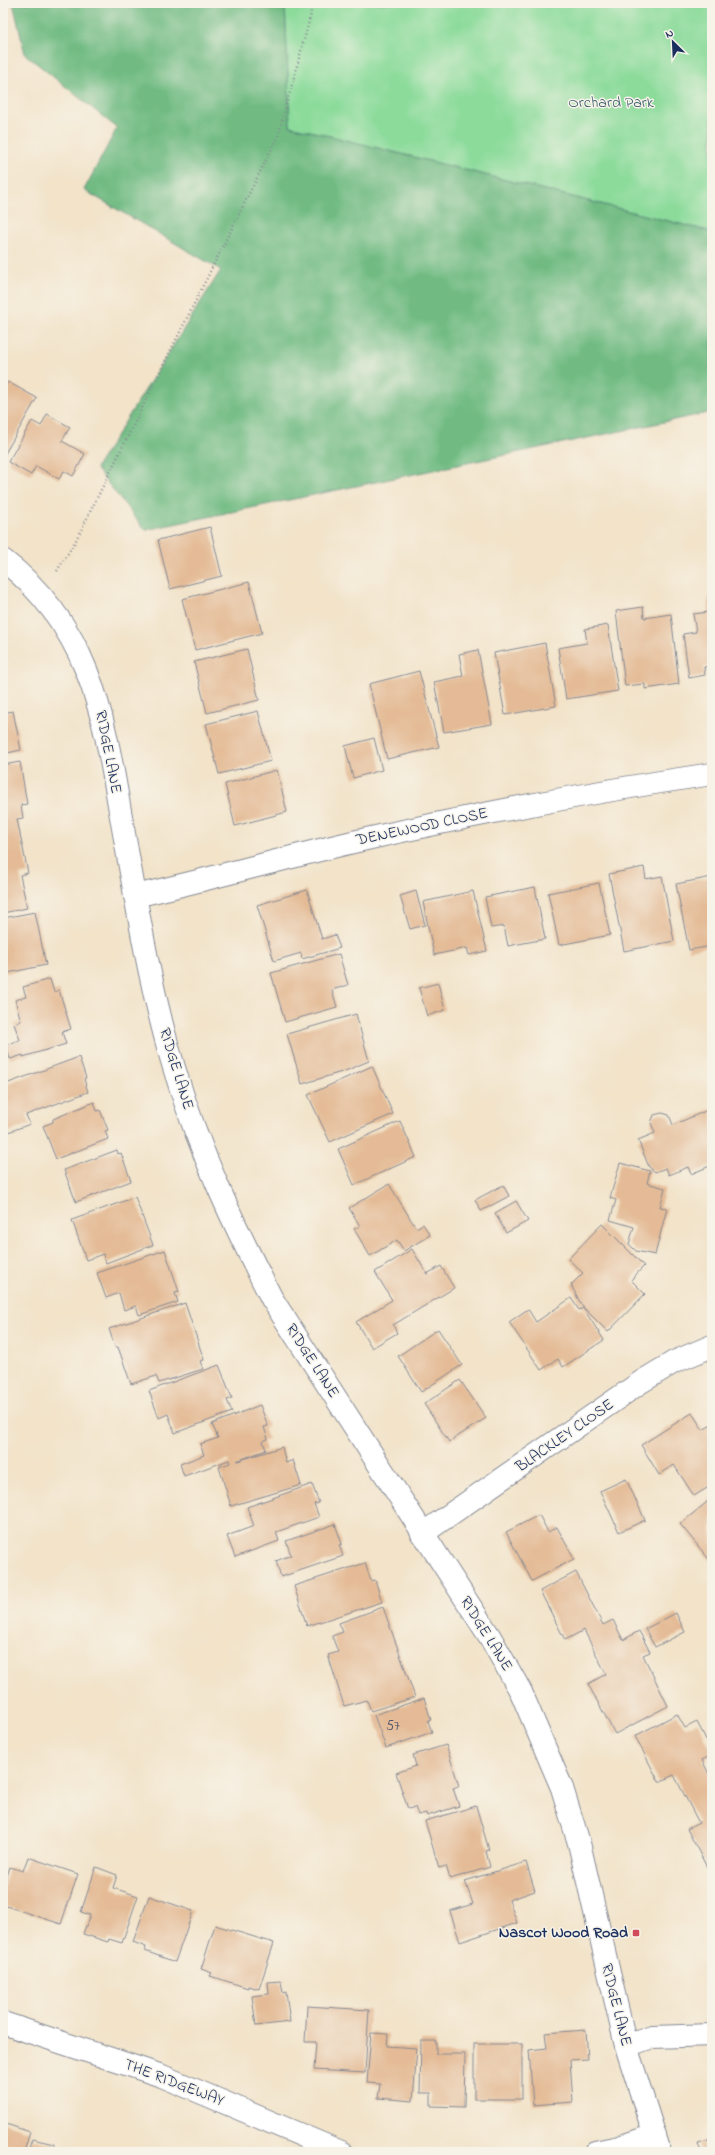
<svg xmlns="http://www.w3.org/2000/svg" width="715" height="2155" font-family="'Indie Flower',sans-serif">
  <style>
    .green { fill: #8cdb9b; stroke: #54857c }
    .forest { fill: #71bb83; stroke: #467570 }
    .building { fill: #e4bb96 }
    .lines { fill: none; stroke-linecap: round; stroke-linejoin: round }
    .minor-casing { stroke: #868994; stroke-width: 24 }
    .path { stroke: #868994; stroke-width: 2.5; stroke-dasharray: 1 3; stroke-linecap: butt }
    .minor { stroke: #fff; stroke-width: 22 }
    .poi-dot { fill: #d1495b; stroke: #f7f3e8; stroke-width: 1.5 }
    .labels { text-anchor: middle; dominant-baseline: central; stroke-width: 3; stroke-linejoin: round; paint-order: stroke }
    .number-label { font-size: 14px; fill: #4d526c }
    .park-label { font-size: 16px; fill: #375a6d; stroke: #f7f3e8 }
    .street-label { font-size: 16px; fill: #1b2f5e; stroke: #f7f3e8 }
    .poi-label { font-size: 16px; font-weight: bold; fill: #1b2f5e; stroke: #f7f3e8; text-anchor: end }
  </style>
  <rect width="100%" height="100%" fill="#f7f3e8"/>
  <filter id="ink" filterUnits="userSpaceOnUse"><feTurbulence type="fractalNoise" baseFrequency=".025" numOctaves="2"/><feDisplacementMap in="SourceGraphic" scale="8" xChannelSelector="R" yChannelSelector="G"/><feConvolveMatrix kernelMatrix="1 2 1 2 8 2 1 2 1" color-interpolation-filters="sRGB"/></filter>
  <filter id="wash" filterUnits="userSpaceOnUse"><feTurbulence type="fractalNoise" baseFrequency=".012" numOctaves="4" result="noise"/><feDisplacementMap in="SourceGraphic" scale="16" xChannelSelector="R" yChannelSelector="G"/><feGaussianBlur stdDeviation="0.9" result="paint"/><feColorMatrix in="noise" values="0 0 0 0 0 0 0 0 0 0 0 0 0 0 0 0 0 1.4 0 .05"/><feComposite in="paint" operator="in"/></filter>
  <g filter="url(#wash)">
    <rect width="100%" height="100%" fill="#f2e3c9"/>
    <polygon class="green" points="285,3 712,3 712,232 290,126"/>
    <polygon class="forest" points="13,3 285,3 290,126 712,232 712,412 145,530 96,468 221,270 84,190 117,128 25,54"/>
    <g id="blocks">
      <g class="building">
        <polygon points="8,382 37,398 3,457 3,390"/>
        <polygon points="47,414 70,427 62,441 85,454 73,476 64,471 59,479 36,466 31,475 8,462 32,421 41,426"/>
        <polygon points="210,527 222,576 170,589 158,540"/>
        <polygon points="249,582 262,633 195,650 182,599"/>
        <polygon points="712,594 712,666 704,667 705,675 689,678 683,634 696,632 693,614 709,612 708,600"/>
        <polygon points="643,607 644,618 671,614 679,684 645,689 645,684 625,686 616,611"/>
        <polygon points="608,625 618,691 566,699 558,648 587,643 585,629"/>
        <polygon points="545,643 556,706 505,715 494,653"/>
        <polygon points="247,649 259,700 207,713 194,662"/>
        <polygon points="478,650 492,724 444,732 434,682 463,676 459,654"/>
        <polygon points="419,671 439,747 387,759 369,684"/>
        <polygon points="13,711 21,750 3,754 3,713"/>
        <polygon points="258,711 271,761 219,774 206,724"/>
        <polygon points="374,738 382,770 353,778 345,746"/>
        <polygon points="20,762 27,804 21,805 23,818 17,819 28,873 20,875 27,908 3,913 3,765"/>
        <polygon points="277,770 287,812 235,826 225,784"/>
        <polygon points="644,867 646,879 662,876 674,941 624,951 609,874"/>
        <polygon points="712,877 712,946 689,950 676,884"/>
        <polygon points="599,883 610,935 559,945 548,893"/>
        <polygon points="535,887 545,939 508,946 504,926 491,928 485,897"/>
        <polygon points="307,890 322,939 335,935 340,948 302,959 301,953 274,961 257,905"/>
        <polygon points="416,891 425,925 410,929 400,896"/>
        <polygon points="473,891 487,951 469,955 467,948 434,955 423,902"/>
        <polygon points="35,912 46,965 3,974 3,918"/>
        <polygon points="339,954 348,985 332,990 337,1007 285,1022 271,973"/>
        <polygon points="50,979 54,992 59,990 71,1029 62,1032 66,1044 23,1057 23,1055 10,1059 6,1045 20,1040 14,1024 21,1021 15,1000 26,997 23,987"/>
        <polygon points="438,983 445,1010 427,1016 419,988"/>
        <polygon points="356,1014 369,1061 345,1071 302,1084 287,1034"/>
        <polygon points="79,1057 86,1078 84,1079 88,1092 26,1115 30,1124 3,1134 3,1085"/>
        <polygon points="372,1066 393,1114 330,1142 308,1095"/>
        <polygon points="94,1102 97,1111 100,1110 108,1130 105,1131 108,1139 56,1159 43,1126 53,1122 53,1119"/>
        <polygon points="710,1109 712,1114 712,1165 691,1174 688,1167 669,1175 666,1168 655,1172 649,1167 638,1140 655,1133 651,1123 654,1115 662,1113 669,1115 673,1125"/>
        <polygon points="400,1121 416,1157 354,1185 338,1149"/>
        <polygon points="117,1150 118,1154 121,1153 131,1181 76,1202 64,1170"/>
        <polygon points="620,1163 650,1171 647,1183 665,1188 660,1207 667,1208 655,1255 636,1251 629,1244 634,1227 610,1220 616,1200 610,1198"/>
        <polygon points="389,1184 416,1228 423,1224 430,1235 404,1251 397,1240 370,1256 354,1229 360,1226 349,1208"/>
        <polygon points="503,1185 509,1196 481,1211 475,1200"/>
        <polygon points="135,1197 153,1245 106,1263 103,1254 86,1260 72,1220"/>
        <polygon points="516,1201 528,1221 506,1233 495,1213"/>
        <polygon points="602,1224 644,1266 631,1280 645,1294 608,1332 582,1306 571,1285 583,1273 568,1259"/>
        <polygon points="412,1249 427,1274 441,1266 454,1288 393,1325 397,1333 372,1348 356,1322 392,1300 375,1272"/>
        <polygon points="165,1250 179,1292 175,1293 178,1302 139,1315 136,1306 124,1310 119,1293 106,1298 97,1273"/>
        <polygon points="571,1298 579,1310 583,1308 604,1340 563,1367 558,1359 541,1370 509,1322 528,1309 536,1322"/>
        <polygon points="185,1303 204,1360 200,1361 203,1369 159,1383 156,1376 131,1384 118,1347 115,1347 109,1329"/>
        <polygon points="438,1329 462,1365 421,1392 398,1356"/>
        <polygon points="219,1365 232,1398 227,1400 232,1412 175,1433 168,1414 159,1418 149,1391"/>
        <polygon points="460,1380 486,1418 449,1442 424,1404"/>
        <polygon points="260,1405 268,1426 264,1427 268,1439 263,1441 266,1450 237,1461 282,1447 286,1463 293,1460 301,1485 231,1506 219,1467 230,1463 229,1460 184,1476 180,1464 204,1455 200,1444 218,1438 212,1424"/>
        <polygon points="692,1413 703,1430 711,1425 712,1428 712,1485 694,1496 674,1465 659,1475 641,1445"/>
        <polygon points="626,1479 645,1520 619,1532 600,1491"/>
        <polygon points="312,1484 319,1503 314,1504 319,1517 276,1532 279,1541 235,1557 227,1536 254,1526 247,1507"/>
        <polygon points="712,1498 712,1563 680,1524"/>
        <polygon points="539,1515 548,1532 557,1527 574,1559 532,1581 506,1532"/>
        <polygon points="335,1524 342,1544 339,1545 343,1556 281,1577 276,1561 291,1555 286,1541"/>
        <polygon points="365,1563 371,1581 375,1580 382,1602 307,1626 294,1586"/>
        <polygon points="576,1572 603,1625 613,1620 623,1640 639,1631 650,1652 643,1655 668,1706 615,1734 588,1684 606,1674 584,1630 565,1640 540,1591"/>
        <polygon points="383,1607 415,1697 371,1711 367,1700 344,1706 328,1655 338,1652 332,1636 343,1632 339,1623"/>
        <polygon points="676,1613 685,1632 655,1647 645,1629"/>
        <polygon points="424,1698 431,1720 428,1721 432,1732 386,1748 374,1715"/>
        <polygon points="677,1714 685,1728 697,1722 712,1751 712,1755 702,1760 712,1780 711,1875 687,1829 699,1823 674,1775 659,1782 635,1736"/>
        <polygon points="446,1745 459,1786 453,1788 459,1806 427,1816 426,1813 418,1815 415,1807 408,1809 396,1773 416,1766 413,1755"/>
        <polygon points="476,1806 489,1850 486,1851 490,1867 450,1879 446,1866 439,1868 425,1821"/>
        <polygon points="28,1857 78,1874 61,1924 3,1905 3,1888 10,1867 23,1871"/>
        <polygon points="526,1862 535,1891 509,1900 517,1923 460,1942 450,1911 473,1904 465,1881"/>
        <polygon points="96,1867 117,1875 113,1888 138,1896 122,1943 109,1939 108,1942 83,1934 90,1915 81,1912"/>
        <polygon points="149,1896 193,1911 175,1962 145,1951 146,1947 133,1942"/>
        <polygon points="215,1925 274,1943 259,1989 248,1986 248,1988 210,1976 212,1973 201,1969"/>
        <polygon points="281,1981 283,1993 286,1992 290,2022 256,2026 252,1996 269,1994 268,1982"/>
        <polygon points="307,2006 369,2010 365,2073 314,2070 316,2042 305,2042"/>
        <polygon points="586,2030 588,2059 570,2060 573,2102 533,2105 529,2050 547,2048 545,2033"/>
        <polygon points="371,2033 388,2034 387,2046 417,2048 413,2101 378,2098 380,2084 367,2083"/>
        <polygon points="421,2041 436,2041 436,2054 465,2054 464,2107 431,2106 431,2093 420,2093"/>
        <rect x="474" y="2044" width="48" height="55"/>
        <polygon points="3,2123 30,2132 24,2152 3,2152"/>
        <polygon points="32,2139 54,2144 53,2149 62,2152 28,2152"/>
        <polygon points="712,2139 712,2152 701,2152 698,2143"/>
      </g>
    </g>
  </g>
  <g filter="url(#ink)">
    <use href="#blocks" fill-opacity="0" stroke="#868994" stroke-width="1"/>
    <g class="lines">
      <defs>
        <g id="minor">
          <path d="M 3,560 C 98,633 105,730 125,839 C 139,917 152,998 176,1074 C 200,1153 235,1227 272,1299 L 490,1637 L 521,1692 L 562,1788 L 579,1843 L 626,2046 L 660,2152"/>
          <path d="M 135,896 C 208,880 280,859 353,842 C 472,815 591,792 712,774"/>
          <polyline points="422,1534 641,1382 674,1362 712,1346"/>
          <polyline points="3,2023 162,2076 341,2152"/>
          <polyline points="626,2046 652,2037 712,2035"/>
          <polyline points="595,2152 619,2147 655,2135"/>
        </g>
      </defs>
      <use href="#minor" class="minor-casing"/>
      <polyline class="path" points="57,571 75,542 278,136 311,14 310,3"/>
      <use href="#minor" class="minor"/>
    </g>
  </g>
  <rect class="poi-dot" x="632" y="1929" width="8" height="8" rx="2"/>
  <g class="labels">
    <g class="number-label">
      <text x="393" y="1726">57</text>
    </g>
    <g class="park-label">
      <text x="611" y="103">Orchard Park</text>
    </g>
    <g class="street-label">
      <text transform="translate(108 752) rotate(79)">RIDGE LANE</text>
      <text transform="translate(422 827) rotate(-12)">DENEWOOD CLOSE</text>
      <text transform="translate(176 1069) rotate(73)">RIDGE LANE</text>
      <text transform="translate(312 1361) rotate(57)">RIDGE LANE</text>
      <text transform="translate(565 1436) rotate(-35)">BLACKLEY CLOSE</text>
      <text transform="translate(486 1634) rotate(58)">RIDGE LANE</text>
      <text transform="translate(616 2005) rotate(76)">RIDGE LANE</text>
      <text transform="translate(174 2083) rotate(21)">THE RIDGEWAY</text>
    </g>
    <g class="poi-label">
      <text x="628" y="1933">Nascot Wood Road</text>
    </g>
  </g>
  <rect width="715" height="2155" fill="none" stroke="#f7f3e8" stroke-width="16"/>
  <g transform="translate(673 42) rotate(336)" stroke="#f7f3e8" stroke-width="3" paint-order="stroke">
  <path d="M0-3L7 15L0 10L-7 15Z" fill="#1b2f5e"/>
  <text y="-6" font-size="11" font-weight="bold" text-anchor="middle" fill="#1b2f5e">N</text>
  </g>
</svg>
